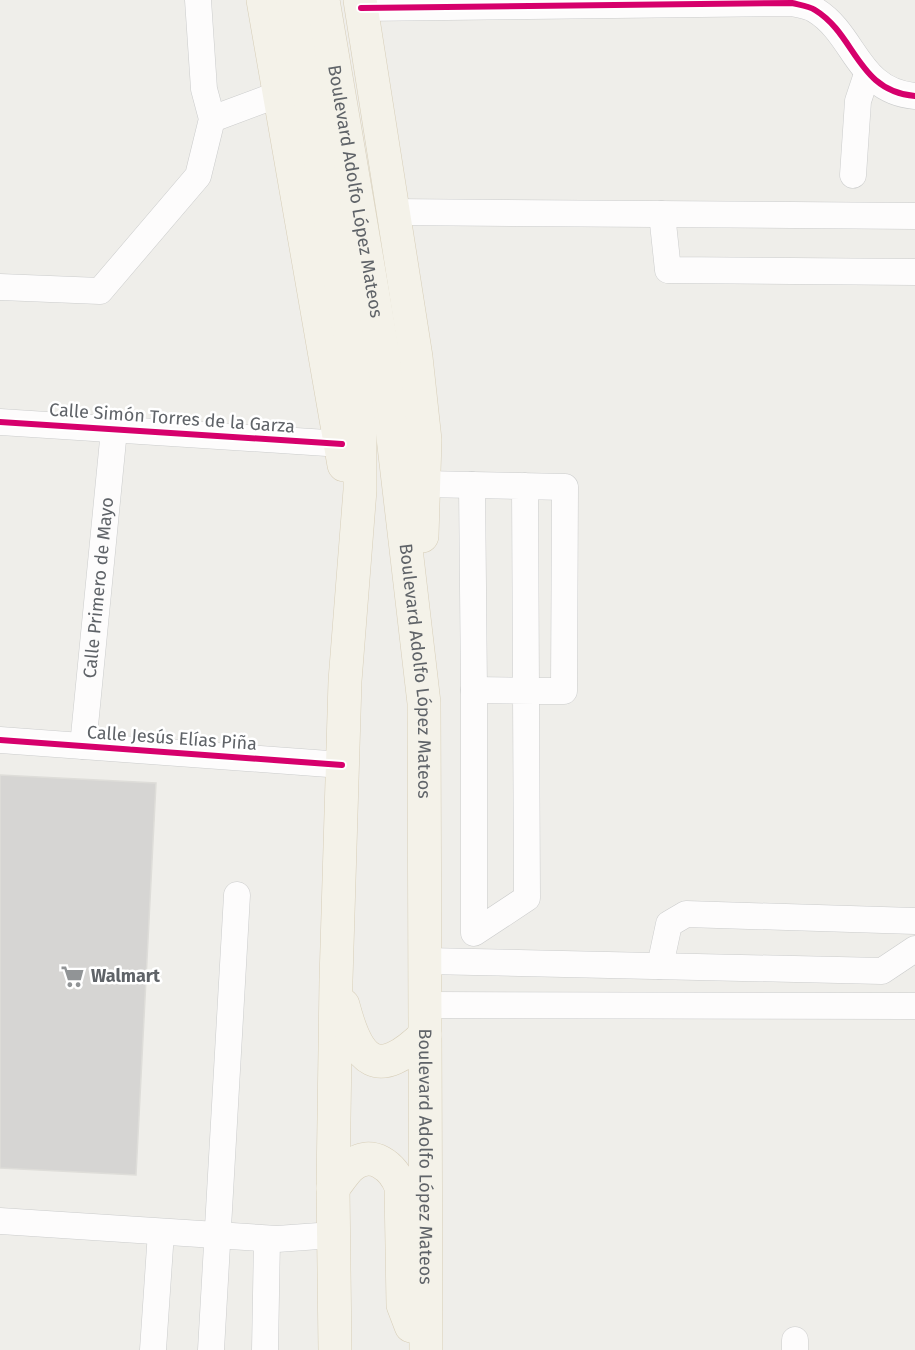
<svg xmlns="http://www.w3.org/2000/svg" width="915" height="1350" font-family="'Fira Sans',sans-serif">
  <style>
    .building { fill: #d6d5d3; stroke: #deddd9; stroke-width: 1.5 }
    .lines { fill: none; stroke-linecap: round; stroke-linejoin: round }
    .minor-casing { stroke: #cbcccc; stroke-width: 27 }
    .major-casing { stroke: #d7ceb8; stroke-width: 34 }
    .minor { stroke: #fdfcfc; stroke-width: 26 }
    .major { stroke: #f4f2e9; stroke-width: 33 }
    .cycleway-casing { stroke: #fff; stroke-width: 10 }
    .cycleway { stroke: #d6006c; stroke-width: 6 }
    .labels { text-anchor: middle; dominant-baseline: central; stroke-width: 5; stroke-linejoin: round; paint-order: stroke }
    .street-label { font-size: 18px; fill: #5f6368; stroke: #fff }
    .poi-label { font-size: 18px; font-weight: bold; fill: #5f6368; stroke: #fff; text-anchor: start }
  </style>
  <rect width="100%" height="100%" fill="#efeeea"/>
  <polygon class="building" points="0,775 156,783 136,1175 0,1168"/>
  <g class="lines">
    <defs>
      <g id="minor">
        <path d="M 361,8 L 792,3 C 800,5 809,6 815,10 C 856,35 857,91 915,96"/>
        <polyline points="212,119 279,94"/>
        <polyline points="853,175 858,101 867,74"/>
        <polyline points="392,212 915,216"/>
        <polyline points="662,214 668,270 915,272"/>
        <polyline points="0,287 100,291 198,176 212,119 204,89 198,0"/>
        <polyline points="0,422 342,444"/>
        <polyline points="423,484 565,487 564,691 474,690 474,933 527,898 525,486"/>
        <polyline points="472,485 474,690"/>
        <polyline points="0,740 342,765"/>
        <path id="s1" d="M 83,746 L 114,430"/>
        <polyline points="426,961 882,971 915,949"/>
        <polyline points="660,966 669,924 686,914 915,921"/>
        <polyline points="426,1005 915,1006"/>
        <polyline points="0,1221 277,1239 333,1235"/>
        <polyline points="153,1350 161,1232"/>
        <polyline points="211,1350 237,895"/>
        <polyline points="265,1350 267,1239"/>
        <polyline points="795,1350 795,1340"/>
      </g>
      <g id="major">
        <polyline points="263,0 344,465"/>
        <polyline points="293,0 352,348 360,420 360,490 345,681 336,980 333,1188 335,1350"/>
        <path id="s2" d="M 323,0 L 384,360 L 424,703 L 426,1350"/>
        <polyline points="360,0 416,357 425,440 422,536"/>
        <path d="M 343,1005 C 358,1062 377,1082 425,1035"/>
        <path d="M 333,1188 C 339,1181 344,1172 351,1166 C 371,1148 394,1167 401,1187 L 403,1305 L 411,1326"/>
      </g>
    </defs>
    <use href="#minor" class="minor-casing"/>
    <use href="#major" class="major-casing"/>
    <use href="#minor" class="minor"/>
    <use href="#major" class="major"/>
    <defs>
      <g id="cycleway">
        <path d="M 361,8 L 792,3 C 800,5 809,6 815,10 C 856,35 857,91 915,96"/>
        <polyline points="0,422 342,444"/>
        <polyline points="0,740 342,765"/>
      </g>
    </defs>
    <use href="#cycleway" class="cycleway-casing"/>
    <use href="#cycleway" class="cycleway"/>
  </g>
  <defs>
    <symbol id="supermarket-bare" viewBox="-9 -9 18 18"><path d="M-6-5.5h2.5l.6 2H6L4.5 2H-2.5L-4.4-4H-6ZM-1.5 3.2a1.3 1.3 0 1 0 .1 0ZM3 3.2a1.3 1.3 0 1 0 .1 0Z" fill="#919496" stroke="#fff" stroke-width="2.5" paint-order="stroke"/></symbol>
  </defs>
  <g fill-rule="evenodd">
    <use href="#supermarket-bare" x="56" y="960" width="33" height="33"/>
  </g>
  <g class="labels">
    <g class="street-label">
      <text stroke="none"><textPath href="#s2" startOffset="194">Boulevard Adolfo López Mateos</textPath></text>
      <text transform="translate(172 418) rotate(4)">Calle Simón Torres de la Garza</text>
      <text stroke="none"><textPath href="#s1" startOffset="159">Calle Primero de Mayo</textPath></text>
      <text stroke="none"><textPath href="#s2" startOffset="678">Boulevard Adolfo López Mateos</textPath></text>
      <text transform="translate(172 738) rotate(4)">Calle Jesús Elías Piña</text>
      <text stroke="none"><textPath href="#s2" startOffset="1164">Boulevard Adolfo López Mateos</textPath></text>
    </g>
    <g class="poi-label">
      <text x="91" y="976">Walmart</text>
    </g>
  </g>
</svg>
